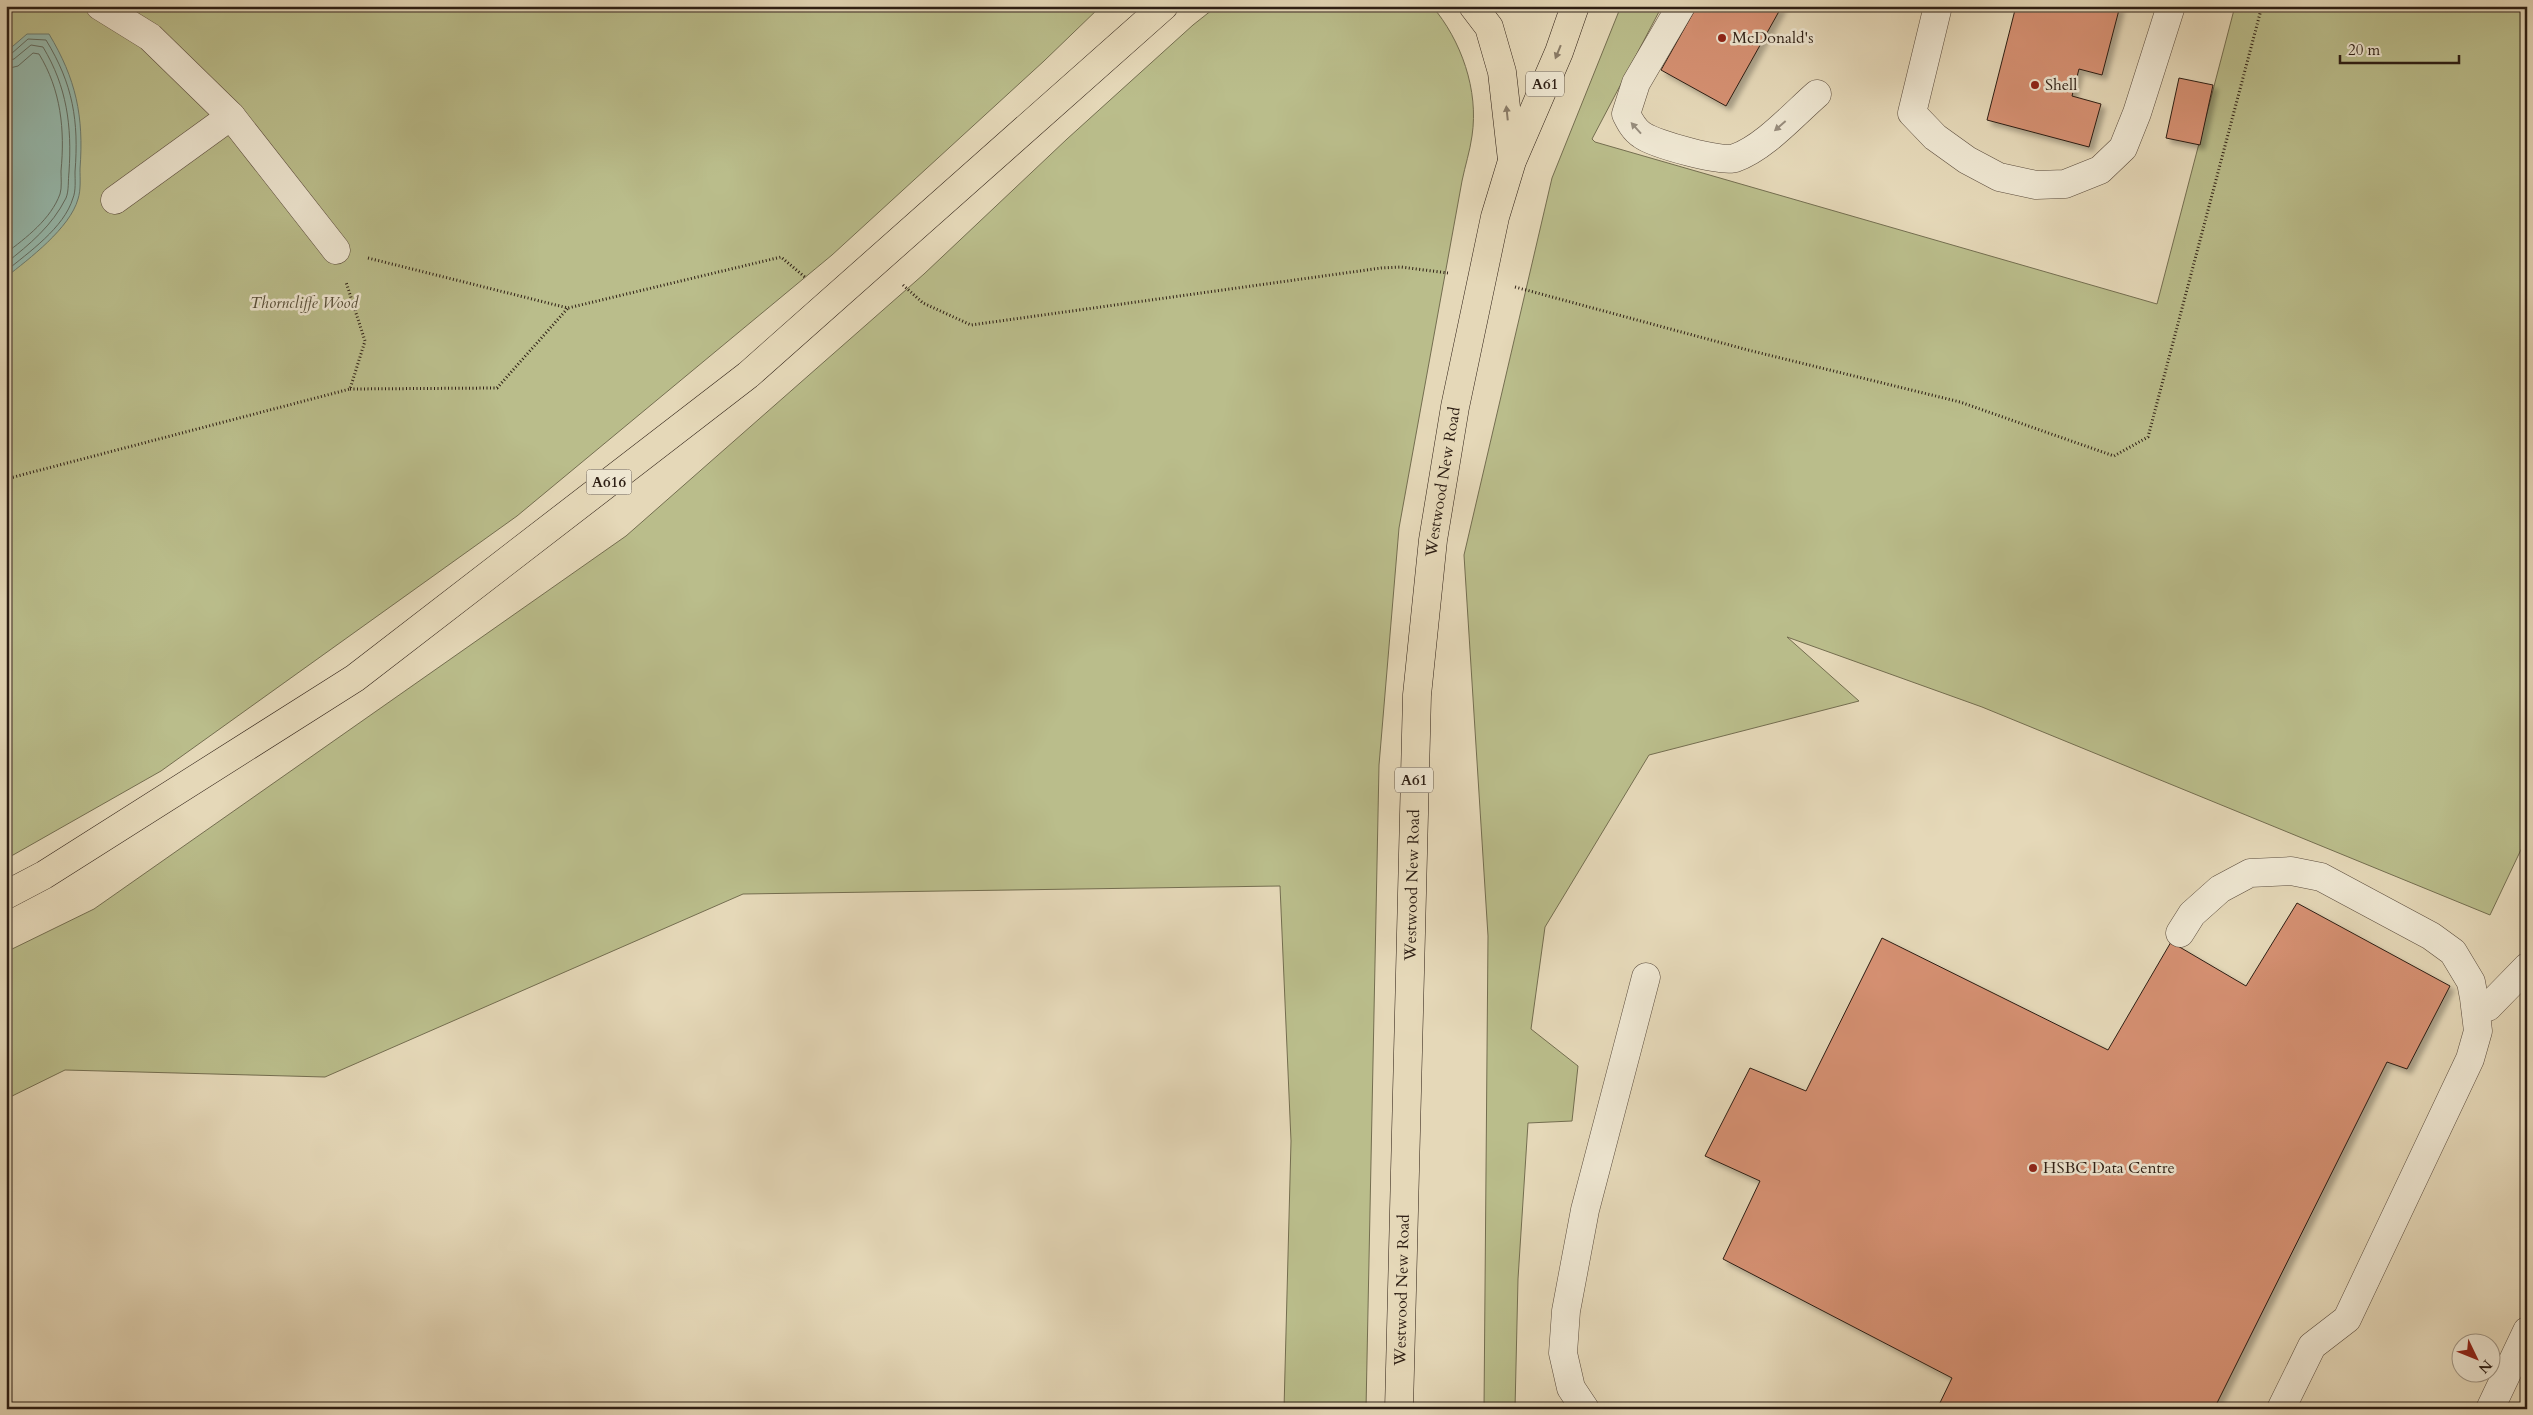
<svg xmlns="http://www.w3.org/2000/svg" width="2533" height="1415" font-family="Cardo,serif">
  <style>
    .green { fill: #babd8b; stroke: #746e50 }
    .water { fill: #96baae; stroke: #6c7c70 }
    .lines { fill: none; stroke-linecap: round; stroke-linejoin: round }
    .shore { stroke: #626c61; stroke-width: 1 }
    .building { fill: #d59072; stroke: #2d1e14; filter: url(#shadow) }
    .minor-casing { stroke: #5b4c3d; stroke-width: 29 }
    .highway-casing { stroke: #2d1e14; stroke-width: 29 }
    .path { stroke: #2d1e14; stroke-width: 3; stroke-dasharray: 1 2.5; stroke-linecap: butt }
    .minor { stroke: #eee6d1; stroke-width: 28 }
    .highway { stroke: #e5d8b8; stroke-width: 28 }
    .oneway { fill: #897b66 }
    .oneway2 { fill: #978c7c }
    .poi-dot { fill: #8f2418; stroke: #eee6d1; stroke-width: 2 }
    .labels { text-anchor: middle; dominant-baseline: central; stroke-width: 5; stroke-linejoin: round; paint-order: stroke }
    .shield { fill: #eee6d1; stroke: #675a4d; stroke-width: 1 }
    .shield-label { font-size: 15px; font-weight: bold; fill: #2d1e14 }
    .poi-label { font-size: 16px; fill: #2d1e14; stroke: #eee6d1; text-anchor: start }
    .park-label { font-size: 16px; font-style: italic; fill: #574e38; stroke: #eee6d1 }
    .street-label { font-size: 16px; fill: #2d1e14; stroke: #eee6d1 }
  </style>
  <defs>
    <filter id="shadow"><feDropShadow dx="4.5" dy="4.5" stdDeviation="2.5" flood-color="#0004"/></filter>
  </defs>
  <rect width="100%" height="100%" fill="#e5d8b8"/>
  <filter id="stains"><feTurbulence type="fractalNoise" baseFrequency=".004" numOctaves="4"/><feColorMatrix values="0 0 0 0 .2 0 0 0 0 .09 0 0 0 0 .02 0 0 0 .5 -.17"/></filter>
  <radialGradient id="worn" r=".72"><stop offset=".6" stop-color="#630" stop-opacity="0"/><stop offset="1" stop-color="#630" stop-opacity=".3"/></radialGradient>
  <g class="green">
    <polygon points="6,6 1101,6 1044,61 832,255 517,516 161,771 6,859"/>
    <path d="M 1217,6 L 1432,6 C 1461,40 1479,90 1472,136 C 1470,151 1465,166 1462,181 L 1399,528 L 1379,765 L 1366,1409 L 1284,1409 L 1291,1141 L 1280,886 L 743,894 L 325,1077 L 65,1070 L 6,1099 L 6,952 L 94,909 L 626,536 L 924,274 L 1067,139 L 1193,25 Z"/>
    <polygon points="1621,6 1662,6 1592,139 1595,142 2157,304 2235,6 2527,10 2527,837 2490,915 1982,707 1787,637 1859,701 1649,755 1545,927 1531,1029 1578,1066 1572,1121 1528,1123 1518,1279 1515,1409 1484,1409 1488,936 1464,555 1552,178"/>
  </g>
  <path class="water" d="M 27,34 L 49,34 C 76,79 84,116 80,169 C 80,178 81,190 78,199 C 70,228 29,259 6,277 L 6,52 Z"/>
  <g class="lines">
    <g class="shore">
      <path d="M 6,55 L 11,54 L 28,39 L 46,40 C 73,84 79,121 75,172 C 75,180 76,191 73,198 C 64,228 29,252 6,271"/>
      <path d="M 6,61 L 14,59 L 31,45 L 43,47 C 67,87 72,126 69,172 C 68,180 69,191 66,198 C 52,226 30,244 6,263"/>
      <path d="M 6,69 L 18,66 L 33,53 L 39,54 C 61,90 65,130 61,171 C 61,178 62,188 60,194 C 51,219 26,238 6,253"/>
    </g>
  </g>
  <g class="building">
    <polygon points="1697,6 1782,6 1726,106 1661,70"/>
    <polygon points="2016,6 2120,6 2102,75 2079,69 2072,96 2101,104 2089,147 1987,120"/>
    <polygon points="2179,78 2213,85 2200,145 2166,138"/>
    <polygon points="2297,903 2450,986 2407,1069 2387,1062 2214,1409 1937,1409 1952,1378 1723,1259 1760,1181 1705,1156 1750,1068 1806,1091 1882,938 2108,1050 2171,942 2246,986"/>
  </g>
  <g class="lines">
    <defs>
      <g id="minor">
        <polyline points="100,6 150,37 231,116 336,250"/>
        <path d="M 1681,6 L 1636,83 L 1626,114 C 1630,122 1634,130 1642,135 C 1654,144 1723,163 1735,158 C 1764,148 1794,114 1817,94"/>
        <polyline points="1938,6 1912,113 1935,137 1967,160 1999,177 2036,185 2065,184 2100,170 2123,148 2137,113 2171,6"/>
        <polyline points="115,200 231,116"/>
        <polyline points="2180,933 2192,914 2220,889 2250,873 2291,871 2321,877 2431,936 2453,952 2471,982 2474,998 2478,1031 2470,1059 2347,1319 2312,1346 2281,1409"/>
        <polyline points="2476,1011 2488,1007 2527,967"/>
        <polyline points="1585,1409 1571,1388 1563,1353 1566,1311 1585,1210 1646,977"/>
        <polyline points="2490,1409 2527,1331"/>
      </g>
      <g id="highway">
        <polyline points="1473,6 1489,27 1502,72 1512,160"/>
        <polyline points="6,895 44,875 355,678 748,375 1164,6"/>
        <path id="s1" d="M 1399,1409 L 1417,695 L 1433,540 L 1455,407 L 1495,217 L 1512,161 L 1559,52 L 1575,6"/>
      </g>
    </defs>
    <use href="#minor" class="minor-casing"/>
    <use href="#highway" class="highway-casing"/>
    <g class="path">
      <polyline points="6,12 13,6"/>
      <polyline points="368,258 568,308 781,257 806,278"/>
      <polyline points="903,285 923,303 971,325 1381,268 1401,267 1448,273"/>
      <polyline points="1515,287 1748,350 1960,402 2114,456 2148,437 2262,6"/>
      <polyline points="350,389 497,388 568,308"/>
      <polyline points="6,479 350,389 365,341 346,282"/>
    </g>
    <use href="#minor" class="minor"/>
    <use href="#highway" class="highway"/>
  </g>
  <defs><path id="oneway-solid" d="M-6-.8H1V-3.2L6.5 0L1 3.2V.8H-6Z" transform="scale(1.25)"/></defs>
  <g class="oneway">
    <use href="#oneway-solid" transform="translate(1558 52) rotate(112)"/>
    <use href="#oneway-solid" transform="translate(1507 113) rotate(-96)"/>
  </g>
  <g class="oneway2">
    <use href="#oneway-solid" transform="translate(1780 126) rotate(139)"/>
    <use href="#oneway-solid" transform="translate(1636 128) rotate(-132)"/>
  </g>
  <g class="poi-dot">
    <circle cx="1722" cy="38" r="5"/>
    <circle cx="2035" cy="85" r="5"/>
    <circle cx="2033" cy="1168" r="5"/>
  </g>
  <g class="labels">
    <g class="shield">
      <rect x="1526" y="71.5" width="38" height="25" rx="4"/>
      <rect x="586.5" y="469.5" width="45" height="25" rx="4"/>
      <rect x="1395" y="767.5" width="38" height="25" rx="4"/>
    </g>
    <g class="shield-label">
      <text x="1545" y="84">A61</text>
      <text x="609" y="482">A616</text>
      <text x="1414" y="780">A61</text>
    </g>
    <g class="poi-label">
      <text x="1732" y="38">McDonald's</text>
      <text x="2045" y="85">Shell</text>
      <text x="2043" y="1168">HSBC Data Centre</text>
    </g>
    <g class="park-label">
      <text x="304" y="303">Thorncliffe Wood</text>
    </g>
    <g class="street-label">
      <text stroke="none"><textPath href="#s1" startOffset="929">Westwood New Road</textPath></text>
      <text stroke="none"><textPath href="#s1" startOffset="524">Westwood New Road</textPath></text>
      <text stroke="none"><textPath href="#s1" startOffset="119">Westwood New Road</textPath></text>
    </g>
  </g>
  <rect width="2533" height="1415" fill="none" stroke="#e5d8b8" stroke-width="25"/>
  <rect x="8" y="8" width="2518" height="1400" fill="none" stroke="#2d1e14" stroke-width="2.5"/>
  <rect x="12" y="12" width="2508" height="1390" fill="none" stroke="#2d1e14"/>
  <g transform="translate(2476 1358) rotate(133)"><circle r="24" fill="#eee6d1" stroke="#a19685"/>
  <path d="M0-4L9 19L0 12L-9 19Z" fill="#8f2418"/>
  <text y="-8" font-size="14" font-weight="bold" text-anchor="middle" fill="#2d1e14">N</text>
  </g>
  <path d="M2340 55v8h119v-8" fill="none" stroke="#2d1e14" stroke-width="2.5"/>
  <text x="2348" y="55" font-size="15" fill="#2d1e14" stroke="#eee6d1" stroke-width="4" paint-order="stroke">20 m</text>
  <rect width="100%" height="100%" filter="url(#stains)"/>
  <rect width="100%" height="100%" fill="url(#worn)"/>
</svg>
